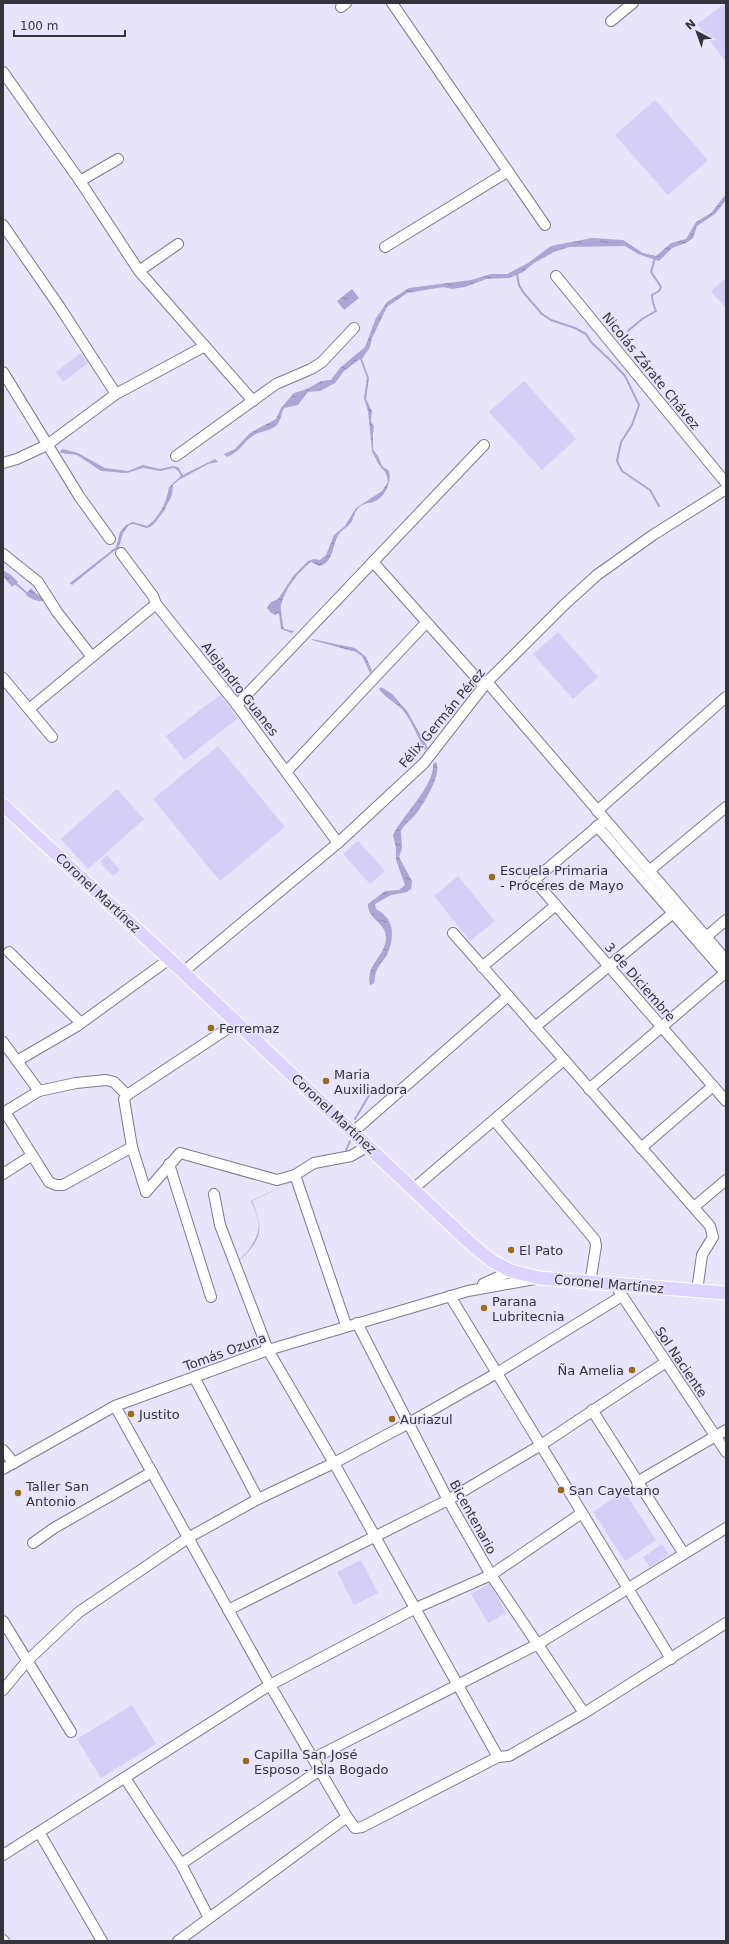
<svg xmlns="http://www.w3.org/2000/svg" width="729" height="1944" font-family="'DejaVu Sans',sans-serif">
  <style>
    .grass { fill: #d5cff8 }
    .water { fill: url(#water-ripples) }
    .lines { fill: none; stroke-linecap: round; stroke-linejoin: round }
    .stream { stroke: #ada5d4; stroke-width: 2 }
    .minor-casing { stroke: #7e7b8f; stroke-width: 12 }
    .major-casing { stroke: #fff; stroke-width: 15 }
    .minor { stroke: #fff; stroke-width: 10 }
    .major { stroke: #dcd4ff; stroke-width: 13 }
    .poi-dot { fill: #986c1a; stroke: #e7e4fb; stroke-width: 1.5 }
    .labels { text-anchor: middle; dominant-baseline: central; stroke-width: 3; stroke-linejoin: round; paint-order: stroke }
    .street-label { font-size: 13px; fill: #35333c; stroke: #e7e4fb }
    .poi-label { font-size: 13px; fill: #35333c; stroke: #e7e4fb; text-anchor: start }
  </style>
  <defs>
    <pattern id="water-ripples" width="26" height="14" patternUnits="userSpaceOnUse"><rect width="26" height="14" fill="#ada5d4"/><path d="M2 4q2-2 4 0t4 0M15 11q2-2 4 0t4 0" fill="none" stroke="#8e87ad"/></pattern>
  </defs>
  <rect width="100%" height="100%" fill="#e7e4fb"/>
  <g class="grass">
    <polygon points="726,3 726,62 697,24"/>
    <polygon points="655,100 708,160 668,195 615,135"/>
    <polygon points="726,278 726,308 711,291"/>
    <polygon points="81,353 88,363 63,382 56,372"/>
    <polygon points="524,381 576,439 542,470 489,412"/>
    <polygon points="558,632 598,677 573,699 533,654"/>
    <polygon points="220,695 238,718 184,760 166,736"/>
    <polygon points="218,746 285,827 220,881 153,799"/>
    <polygon points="117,789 144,819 88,869 61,839"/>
    <polygon points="358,841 385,871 370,884 343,854"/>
    <polygon points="107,855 120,870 113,876 100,862"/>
    <polygon points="458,876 495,921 470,941 434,896"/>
    <polygon points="624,1491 656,1540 625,1561 593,1512"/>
    <polygon points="662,1544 669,1554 650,1567 643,1557"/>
    <polygon points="361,1560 378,1593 354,1605 337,1572"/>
    <polygon points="490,1583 506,1613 488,1623 471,1594"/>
    <polygon points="132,1705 156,1744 101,1778 77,1739"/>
  </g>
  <g class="water">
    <path d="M 726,194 L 726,200 L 715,214 L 697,226 L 693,238 L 686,243 L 672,248 L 659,261 L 638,254 L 625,246 L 569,247 L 554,252 L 534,263 L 523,272 L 509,278 L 486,279 L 465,287 L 452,289 L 443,287 L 407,293 L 387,307 L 372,338 L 370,347 L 362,359 L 369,378 L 366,399 L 372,411 L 371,421 L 374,427 L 373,434 L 373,450 L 378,456 L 382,466 L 389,471 C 392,482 385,498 373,502 C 366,504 362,503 357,510 C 354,513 354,517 352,521 C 349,527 342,529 339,534 C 332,544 334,563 319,566 L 311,562 C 298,572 285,589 281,605 C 280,611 283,620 283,627 L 285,629 L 294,631 L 292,633 L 281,629 L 279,613 L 275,615 L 271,613 L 267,608 L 271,602 L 278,599 L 294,575 L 308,561 L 314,559 L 320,560 L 326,555 L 334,535 L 345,526 L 356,508 L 382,491 L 388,482 L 386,473 L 379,465 L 372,451 L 368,411 L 364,398 L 367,378 L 360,359 L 344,371 L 335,383 L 320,391 L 308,392 L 298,405 L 284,408 C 281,414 281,420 277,425 C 271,431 261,431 254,435 C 244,441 240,452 227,457 L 224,454 L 235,449 L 250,433 L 276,419 L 281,408 L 294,393 L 307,389 L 321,381 L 331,380 L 340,368 L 365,347 L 376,318 L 387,302 L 409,288 L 471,280 L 491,274 L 507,274 L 528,263 L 551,246 L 592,238 L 623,240 L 643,253 L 656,256 L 671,243 L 686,239 L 696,222 L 711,213 Z"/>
    <polygon points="352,289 359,298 344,310 337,301"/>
    <path d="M 63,449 L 78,453 L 105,468 L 128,471 L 143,465 L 160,469 L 173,466 L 178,467 L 183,475 L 215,459 L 218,462 L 208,464 L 179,480 L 173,485 L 172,495 L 164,511 L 154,524 L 150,527 L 146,528 L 134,524 L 129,525 L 123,533 L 119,547 L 72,585 L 70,583 L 116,547 L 120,532 L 126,525 L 133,522 L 147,526 C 159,518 167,502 169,487 L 181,476 L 178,471 L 174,468 L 160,471 L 143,468 L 127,473 L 101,471 L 77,455 L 61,453 L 60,451 Z"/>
    <polygon points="3,570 11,575 18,582 12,587 3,576"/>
    <path d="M 30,589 L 32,589 C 36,595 42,596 46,601 C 39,602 32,600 26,595 Z"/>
    <polygon points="312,639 355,648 366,657 372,671 370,673 362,656 356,652 312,640"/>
    <path d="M 381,687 L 392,694 L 407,711 L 428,748 L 425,750 C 418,738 413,724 405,713 C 398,703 385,698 379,689 Z"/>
    <path d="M 436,762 C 443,773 423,805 416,814 C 411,820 404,824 401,831 L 402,848 L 399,857 L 412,881 L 411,889 L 407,892 L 391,895 L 375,904 L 376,909 C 395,919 395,937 387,955 C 384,960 380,963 378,968 C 375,972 375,979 374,983 L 370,985 C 365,965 385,957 386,938 C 386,922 367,919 368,904 L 385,891 L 399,890 L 405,885 L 396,860 L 396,848 L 393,835 C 402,816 435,785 433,764 Z"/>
    <path d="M 294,1181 L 252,1201 C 264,1229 262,1239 240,1260 C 242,1256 247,1253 250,1248 C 263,1229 260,1220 251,1201 Z"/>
  </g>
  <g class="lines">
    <g class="stream">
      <polyline points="517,274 519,285 523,292 542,314 551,320 575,328 586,334 591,342 612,362 625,376 639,405 632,425 621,442 617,461 622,471 650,490 659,506"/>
      <polyline points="628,331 642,319 656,311 653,303 652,295 659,291 661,287 651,272 655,258"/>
      <polyline points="15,583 28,594"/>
      <polyline points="355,1119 371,1092"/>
      <polyline points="345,1153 350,1141"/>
      <polyline points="12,1470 26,1462"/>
    </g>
    <defs>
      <g id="minor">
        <polyline points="392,3 545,225"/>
        <polyline points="341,7 346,3"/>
        <polyline points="611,21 633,3"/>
        <polyline points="3,72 80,181 139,271 253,401"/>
        <polyline points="80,181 118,159"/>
        <polyline points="3,225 59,306 116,394"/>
        <polyline points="385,247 507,172"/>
        <polyline points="139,271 178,244"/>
        <polyline points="556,276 726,483"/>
        <polyline points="3,372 79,496 110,539"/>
        <polyline points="176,456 276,384 311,369 322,362 354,328"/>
        <polyline points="3,463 17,459 47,445 116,394 205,346"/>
        <polyline points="121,553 153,596 156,604 237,705 338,843"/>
        <polyline points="3,554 38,582 57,612 92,657"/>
        <polyline points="373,562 480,682 487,682 726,960"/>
        <polyline points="3,678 52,737"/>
        <polyline points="237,705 484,445"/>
        <polyline points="29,709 156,604"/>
        <polyline points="287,771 426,623"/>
        <polyline points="597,811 726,697"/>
        <polyline points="605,820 534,880 726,1101"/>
        <polyline points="597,826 726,974"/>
        <polyline points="649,871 726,807"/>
        <polyline points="453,933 710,1226 713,1237 702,1255 697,1291"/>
        <polyline points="706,937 726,920"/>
        <polyline points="9,952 81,1023"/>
        <polyline points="482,967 556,905"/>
        <polyline points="183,972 338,843 424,763 487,682 564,605 597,575 653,535 726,489"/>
        <polyline points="535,1027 678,909"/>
        <polyline points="3,1042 39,1091"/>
        <polyline points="17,1061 77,1026 168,960"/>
        <polyline points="589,1089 726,972"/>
        <polyline points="5,1112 49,1182 56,1185 63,1185 132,1147"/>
        <polyline points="3,1113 39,1091 76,1083 106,1080 114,1082 127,1095"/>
        <polyline points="494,1120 595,1240 596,1246 590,1283"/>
        <polyline points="353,1132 508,996"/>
        <polyline points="641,1148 713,1086"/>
        <polyline points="169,1164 211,1297"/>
        <polyline points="3,1174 31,1156"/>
        <polyline points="295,1175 346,1325"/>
        <polyline points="413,1189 564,1060"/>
        <polyline points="146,1192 180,1153 277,1180 295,1175 314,1163 351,1156 368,1146"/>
        <polyline points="146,1192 132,1147 124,1099 127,1095 236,1023"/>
        <polyline points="214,1194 220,1225 268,1350 334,1463 498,1757"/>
        <polyline points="694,1207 726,1180"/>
        <polyline points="483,1284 511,1271"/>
        <polyline points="619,1291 726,1452"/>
        <polyline points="450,1296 671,1659"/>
        <polyline points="357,1323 448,1500 491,1575 584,1713"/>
        <polyline points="194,1377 258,1499"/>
        <polyline points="115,1406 270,1685 347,1817 355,1828 362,1827 498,1757 509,1756 586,1712 726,1623"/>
        <polyline points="592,1410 684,1554"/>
        <polyline points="3,1450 14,1463"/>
        <polyline points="3,1469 115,1406 268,1350 468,1291 535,1279"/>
        <polyline points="637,1482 726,1430"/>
        <polyline points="33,1543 54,1528 152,1472"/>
        <polyline points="228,1610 448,1500 541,1445 666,1362"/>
        <polyline points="3,1621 71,1732"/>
        <polyline points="3,1690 27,1661 79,1612 188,1538 258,1499 334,1463 409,1423 497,1373 622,1296"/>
        <polyline points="314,1758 538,1644 726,1528"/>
        <polyline points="125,1778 181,1864 209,1918"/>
        <polyline points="39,1832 102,1941"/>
        <polyline points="3,1855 270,1685 416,1608 491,1575 582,1513"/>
        <polyline points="181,1864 320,1770"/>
        <polyline points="3,1940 4,1941"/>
        <polyline points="178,1941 347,1817"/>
      </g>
      <polyline id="major" points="3,805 183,972 470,1243 492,1261 511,1271 539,1278 726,1293"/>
    </defs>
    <use href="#minor" class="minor-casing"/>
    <use href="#major" class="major-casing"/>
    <use href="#minor" class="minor"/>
    <use href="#major" class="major"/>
  </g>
  <g class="poi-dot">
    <circle cx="492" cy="877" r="4"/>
    <circle cx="211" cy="1028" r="4"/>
    <circle cx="326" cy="1081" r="4"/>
    <circle cx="511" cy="1250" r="4"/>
    <circle cx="484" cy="1308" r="4"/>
    <circle cx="632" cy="1370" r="4"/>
    <circle cx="131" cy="1414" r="4"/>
    <circle cx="392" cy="1419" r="4"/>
    <circle cx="561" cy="1490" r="4"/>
    <circle cx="18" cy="1493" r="4"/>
    <circle cx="246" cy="1761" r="4"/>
  </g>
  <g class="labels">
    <g class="street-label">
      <text transform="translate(651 371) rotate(51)">Nicolás Zárate Chávez</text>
      <text transform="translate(240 689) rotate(52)">Alejandro Guanes</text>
      <text transform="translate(442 718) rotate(-50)">Félix Germán Pérez</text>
      <text transform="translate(98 893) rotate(43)">Coronel Martínez</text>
      <text transform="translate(640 982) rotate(49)">3 de Diciembre</text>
      <text transform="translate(334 1114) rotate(43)">Coronel Martínez</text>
      <text transform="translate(609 1284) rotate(5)">Coronel Martínez</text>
      <text transform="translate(225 1352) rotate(-20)">Tomás Ozuna</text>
      <text transform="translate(681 1362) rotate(56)">Sol Naciente</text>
      <text transform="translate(473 1517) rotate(61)">Bicentenario</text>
    </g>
    <g class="poi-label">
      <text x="500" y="870">Escuela Primaria<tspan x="500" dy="15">- Próceres de Mayo</tspan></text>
      <text x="219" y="1028">Ferremaz</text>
      <text x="334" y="1074">Maria<tspan x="334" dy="15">Auxiliadora</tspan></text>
      <text x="519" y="1250">El Pato</text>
      <text x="492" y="1301">Parana<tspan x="492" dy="15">Lubritecnia</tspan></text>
      <text x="624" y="1370" text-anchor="end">Ña Amelia</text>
      <text x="139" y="1414">Justito</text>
      <text x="400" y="1419">Auriazul</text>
      <text x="26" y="1486">Taller San<tspan x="26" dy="15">Antonio</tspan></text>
      <text x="569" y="1490">San Cayetano</text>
      <text x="254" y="1754">Capilla San José<tspan x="254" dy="15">Esposo - Isla Bogado</tspan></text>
    </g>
  </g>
  <rect width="729" height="1944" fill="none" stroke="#35333c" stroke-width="8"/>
  <g transform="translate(697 32) rotate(319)" stroke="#e7e4fb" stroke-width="3" paint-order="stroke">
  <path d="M0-3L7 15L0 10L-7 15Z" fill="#35333c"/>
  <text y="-6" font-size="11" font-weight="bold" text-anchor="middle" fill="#35333c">N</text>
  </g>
  <path d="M14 30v6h111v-6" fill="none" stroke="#35333c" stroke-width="2"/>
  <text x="20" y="30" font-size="12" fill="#35333c" stroke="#e7e4fb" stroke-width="3" paint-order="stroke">100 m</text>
</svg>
